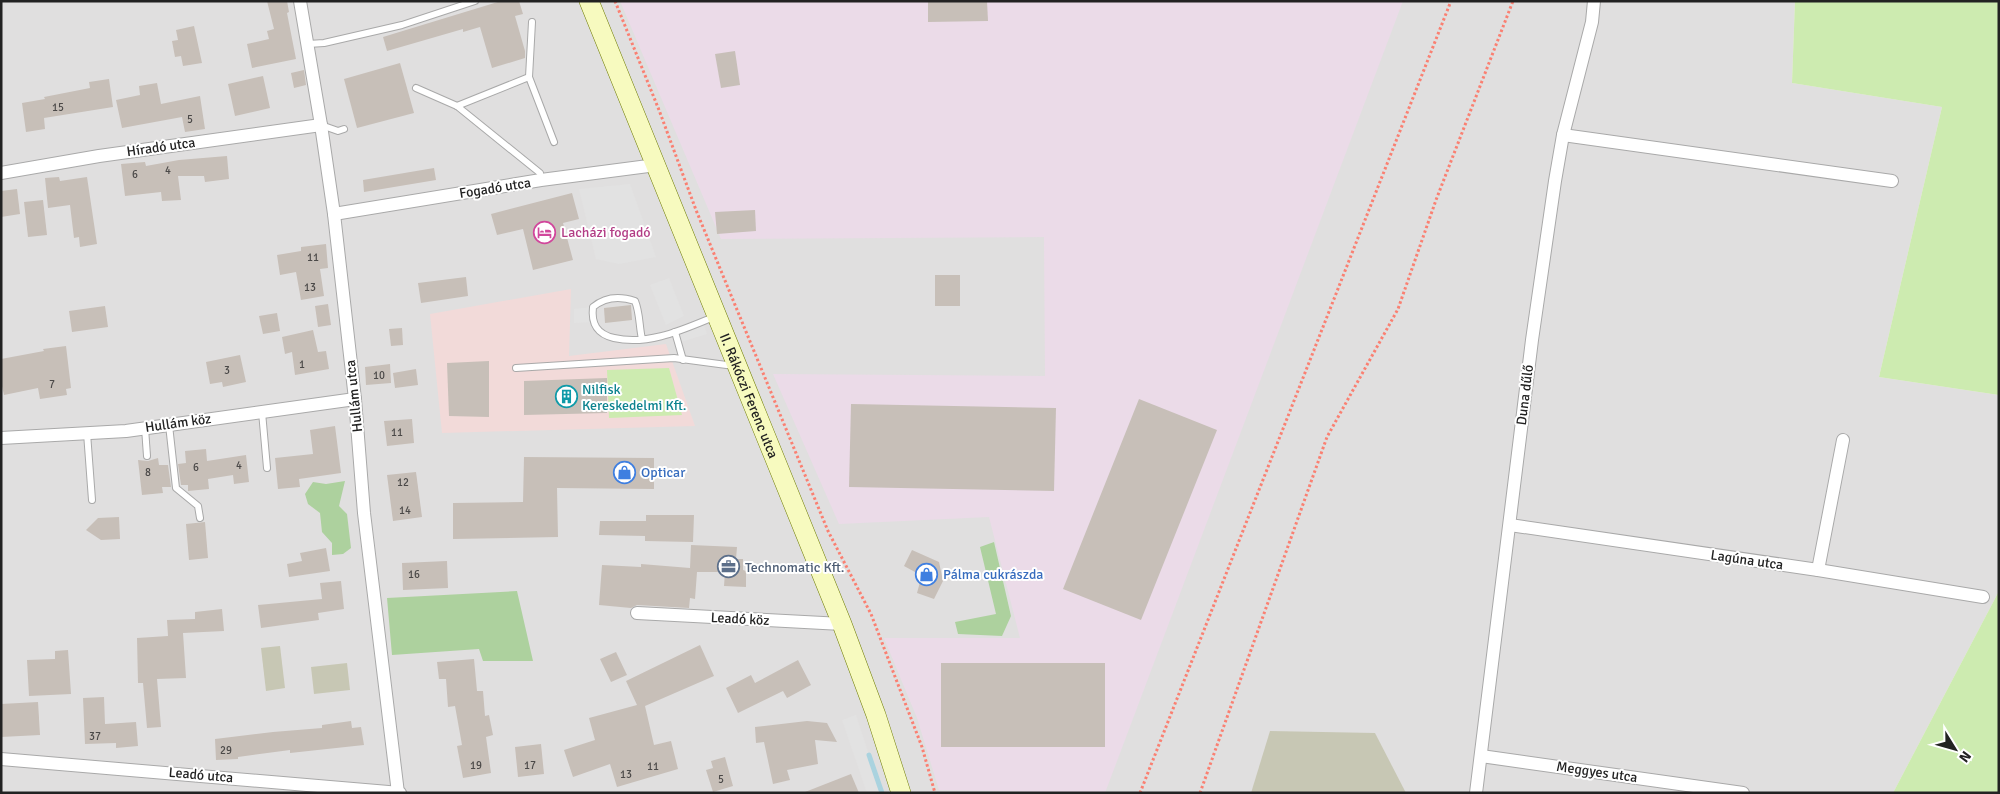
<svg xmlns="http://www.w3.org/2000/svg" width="2000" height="794" font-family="Signika,sans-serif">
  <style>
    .residential { fill: #e0dfdf }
    .commercial { fill: #f2dad9 }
    .industrial { fill: #ebdbe8 }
    .construction { fill: #c7c7b4 }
    .grass { fill: #cdebb0 }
    .forest { fill: #add19e }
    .parking { fill: #e2e2e2 }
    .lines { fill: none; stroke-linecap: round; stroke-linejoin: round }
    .stream { stroke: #aad3df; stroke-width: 5 }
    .building { fill: #c7bfb8 }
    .lane-casing { stroke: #a9a9a9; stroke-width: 8 }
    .street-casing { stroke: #a9a9a9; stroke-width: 14 }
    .secondary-casing { stroke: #707d05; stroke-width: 20 }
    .path { stroke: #fa8072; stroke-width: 3; stroke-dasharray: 2.5 2.5; stroke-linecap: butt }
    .lane { stroke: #fff; stroke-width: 6 }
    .street { stroke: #fff; stroke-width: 12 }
    .secondary { stroke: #f7fabf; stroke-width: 19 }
    .labels { text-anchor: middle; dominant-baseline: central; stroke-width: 4; stroke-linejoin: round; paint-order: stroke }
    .number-label { font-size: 11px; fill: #4b4948 }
    .street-label { font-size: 14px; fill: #222; stroke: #fff }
    .hotel-label { font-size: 14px; fill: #b23c85; stroke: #fff; text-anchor: start }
    .culture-label { font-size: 14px; fill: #0d838f; stroke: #fff; text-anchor: start }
    .shop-label { font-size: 14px; fill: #366cbe; stroke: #fff; text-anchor: start }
    .service-label { font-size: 14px; fill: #4e5e75; stroke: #fff; text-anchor: start }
  </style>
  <rect width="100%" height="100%" fill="#f2efe9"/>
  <polygon class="residential" points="1,1 1795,1 1792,83 1942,107 1879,377 1999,395 1999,591 1893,793 1,793"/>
  <polygon class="commercial" points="571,289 569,356 666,344 695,426 442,433 430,314"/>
  <polygon class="industrial" points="620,1 1403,1 1105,793 939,790 917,718 884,638 1020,638 989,517 839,524 773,374 1045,376 1044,237 721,239"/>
  <g class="construction">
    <polygon points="280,646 285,688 266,691 261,648"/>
    <polygon points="347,663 350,690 314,694 311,667"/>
    <polygon points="1270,731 1375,733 1406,793 1251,793"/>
  </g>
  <g class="grass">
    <polygon points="1795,1 1999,1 1999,395 1879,377 1942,107 1792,83"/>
    <polygon points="669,368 682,415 609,418 607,370"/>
    <polygon points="1999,591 1999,793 1893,793"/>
  </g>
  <g class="forest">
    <polygon points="345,481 339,506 347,514 351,548 343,554 332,555 332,543 322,532 320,513 308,504 305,494 313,482 326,484"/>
    <polygon points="994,542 1011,616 1002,636 958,634 955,622 996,614 980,547"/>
    <polygon points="517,591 533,661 483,661 479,649 392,655 387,598"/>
  </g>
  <g class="parking">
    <polygon points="630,184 656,257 619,264 596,259 579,189"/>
    <polygon points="669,278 684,316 666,325 650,285"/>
    <polygon points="593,307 593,322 574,323 574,309"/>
    <polygon points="704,325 707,334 681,342 679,334"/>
    <polygon points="856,715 881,792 878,793 867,793 842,720"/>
  </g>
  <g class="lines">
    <polyline class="stream" points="869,755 882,793"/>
  </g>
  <g class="building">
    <polygon points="267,1 287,1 289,12 287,13 296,59 252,68 247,44 269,39 267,31 274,29"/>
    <polygon points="501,1 519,1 523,14 515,16 525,51 525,58 492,68 480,27 463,32 463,29 387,51 383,37"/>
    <polygon points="928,1 987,1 988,21 928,22"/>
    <polygon points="194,26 202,63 183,66 181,56 175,57 172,41 178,40 176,30"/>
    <polygon points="735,51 740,85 721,88 715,54"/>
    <polygon points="400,63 414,113 357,128 344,79"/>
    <polygon points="304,70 306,85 294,88 291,73"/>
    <polygon points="263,76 270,108 235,116 228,84"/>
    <polygon points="109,79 113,107 44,118 45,129 26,132 22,103 45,99 44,97 90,88 89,82"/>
    <polygon points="157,83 161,104 200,96 205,129 185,132 182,117 122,128 116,100 140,95 139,86"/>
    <polygon points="227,156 229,179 205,182 204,176 178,176 181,200 162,201 161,192 125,196 121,164 145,162 146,166 179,160"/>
    <polygon points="434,168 436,180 364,192 363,180"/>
    <polygon points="59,177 60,181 87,177 97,244 80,247 79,237 74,238 70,205 48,208 45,178"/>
    <polygon points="17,189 20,214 1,217 1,191"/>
    <polygon points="572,193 579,219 563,223 573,260 533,270 523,229 497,235 491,214"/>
    <polygon points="43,200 47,235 28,237 24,202"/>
    <polygon points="755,210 756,231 717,234 715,212"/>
    <polygon points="326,244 328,268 320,269 324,296 301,300 296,272 280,275 277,255 301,251 301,247"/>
    <rect x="935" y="275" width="25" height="31"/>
    <polygon points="466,277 468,296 421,303 418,283"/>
    <polygon points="328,304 331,325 318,327 315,306"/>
    <polygon points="631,305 632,320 605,323 604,308"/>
    <polygon points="105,306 108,327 72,332 69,311"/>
    <polygon points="277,313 280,331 263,334 259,316"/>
    <polygon points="402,328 403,345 391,346 389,329"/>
    <polygon points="313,330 318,352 326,351 329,369 295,375 292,352 285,354 282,337"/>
    <polygon points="66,346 71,388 66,389 67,395 40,399 38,388 4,395 1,382 1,359 44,351 43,349"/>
    <polygon points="240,355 246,382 223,387 222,382 210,384 206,362"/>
    <polygon points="489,361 489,417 449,416 447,363"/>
    <polygon points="390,364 391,383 366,385 365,367"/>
    <polygon points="416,369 418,385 395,388 393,373"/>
    <polygon points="607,378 607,413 524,415 524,381"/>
    <polygon points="1139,399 1217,430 1141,620 1063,589"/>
    <polygon points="851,404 1056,408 1054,491 849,487"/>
    <polygon points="412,419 414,443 387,446 384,421"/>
    <polygon points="335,426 341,473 299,479 300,487 278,489 275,458 313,454 310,430"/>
    <polygon points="206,449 207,461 246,455 249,482 234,484 233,475 208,479 209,489 188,491 188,485 181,485 178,464 186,463 185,451"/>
    <polygon points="524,457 654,458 654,489 557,488 558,537 453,539 453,503 523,502"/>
    <polygon points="158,458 159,465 168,465 171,487 162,487 163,493 142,495 138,460 148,461"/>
    <polygon points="416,472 422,517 393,521 387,475"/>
    <polygon points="646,515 694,515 693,542 645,541 645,536 599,535 600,521 646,521"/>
    <polygon points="119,517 120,539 101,540 86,530 98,518"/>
    <polygon points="205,522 208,558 189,560 186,524"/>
    <polygon points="691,545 737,547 736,559 743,559 743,570 746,571 746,587 724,586 725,572 697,572 695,599 690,598 689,608 637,605 631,608 599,605 602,565 641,567 641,564 690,568"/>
    <polygon points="326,548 330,571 289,577 287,564 302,561 300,553"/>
    <polygon points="912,550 939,562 943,581 934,599 917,593 920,582 915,572 904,566"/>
    <polygon points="447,561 448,588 403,590 402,563"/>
    <polygon points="341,581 344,609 318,613 319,620 261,628 258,605 322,599 320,583"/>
    <polygon points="222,609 224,631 183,633 186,678 157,679 161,727 147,728 143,683 138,683 137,638 168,636 167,620 195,619 195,612"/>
    <polygon points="700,645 714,676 645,706 654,745 671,741 678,769 617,787 610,764 573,777 564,750 595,740 589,718 637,705 626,681"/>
    <polygon points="68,650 71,694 29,696 27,660 55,659 55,651"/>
    <polygon points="616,652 627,675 611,682 600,659"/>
    <polygon points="474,659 477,691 483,691 485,716 489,715 493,735 486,737 491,773 463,778 457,746 462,745 455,706 448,707 446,679 439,679 437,662"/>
    <polygon points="798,660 811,685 787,698 783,691 738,713 726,688 751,675 755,683"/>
    <rect x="941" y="663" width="164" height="84"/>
    <polygon points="104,697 105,724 136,722 138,746 116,748 116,743 85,744 83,698"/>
    <polygon points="38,702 40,735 1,737 1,704"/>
    <polygon points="351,721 352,728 361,727 364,745 290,753 290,750 238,757 238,759 216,760 215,739 273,732 322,728 322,725"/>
    <polygon points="807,721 827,723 837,742 815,740 818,764 787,770 790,780 773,784 764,742 756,743 755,727"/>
    <polygon points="541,744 544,774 518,777 515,747"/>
    <polygon points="725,757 733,786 713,792 706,770 713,768 711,761"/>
    <polygon points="851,774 859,793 805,793 805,792"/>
  </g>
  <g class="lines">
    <defs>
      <g id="lane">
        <polyline points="308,44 324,43 402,25 475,1"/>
        <polyline points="529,77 532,22"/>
        <polyline points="416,88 457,106 540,173 541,180"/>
        <polyline points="457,106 529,77 554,142"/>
        <polyline points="321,125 338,131 344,129"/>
        <polyline points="675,332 683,360"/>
        <path d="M 642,339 C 639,326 640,313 635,301 C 620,296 605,297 593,307 C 591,324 597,334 614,338 C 649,346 684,329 716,316"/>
        <polyline points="516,368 674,358 734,366"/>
        <polyline points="262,412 267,468"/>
        <polyline points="169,425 176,488 198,506 200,518"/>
        <polyline points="145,428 147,456"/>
        <polyline points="87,433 92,500"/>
      </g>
      <g id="street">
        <polyline points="300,1 321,125 334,214 355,399 364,513 398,793"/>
        <polyline points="1563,135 1892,181"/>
        <polyline points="1,173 99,156 321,125"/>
        <polyline points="334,214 541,180 656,165"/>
        <polyline points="1,438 126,431 355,399"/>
        <polyline points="1510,525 1818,570 1983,597"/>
        <polyline points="1818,570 1843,440"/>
        <polyline points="637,613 842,624"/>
        <polyline points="1481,756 1743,793"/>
        <polyline points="1,759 400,793"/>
        <polyline points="1476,793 1532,340 1555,181 1563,135 1592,22 1594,1"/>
      </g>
      <g id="secondary">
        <path id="s1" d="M 589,1 L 842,624 L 876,715 L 901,793"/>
      </g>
    </defs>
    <use href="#lane" class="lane-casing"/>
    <use href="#street" class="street-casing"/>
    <use href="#secondary" class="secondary-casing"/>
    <g class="path">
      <polyline points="615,1 659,110 696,210 828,531 871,614 922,747 935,793"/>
      <polyline points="1140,793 1451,1"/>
      <polyline points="1200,793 1327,437 1398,309 1436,200 1513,1"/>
    </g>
    <use href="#lane" class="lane"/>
    <use href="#street" class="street"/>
    <use href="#secondary" class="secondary"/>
  </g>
  <defs>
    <symbol id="hotel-ring" viewBox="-11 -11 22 22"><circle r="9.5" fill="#fff" stroke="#d1479c" stroke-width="1.5"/><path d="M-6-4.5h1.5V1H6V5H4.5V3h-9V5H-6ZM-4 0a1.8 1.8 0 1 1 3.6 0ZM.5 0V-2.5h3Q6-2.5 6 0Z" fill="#d1479c"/></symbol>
    <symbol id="building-ring" viewBox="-11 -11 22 22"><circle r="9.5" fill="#fff" stroke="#0f9aa8" stroke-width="1.5"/><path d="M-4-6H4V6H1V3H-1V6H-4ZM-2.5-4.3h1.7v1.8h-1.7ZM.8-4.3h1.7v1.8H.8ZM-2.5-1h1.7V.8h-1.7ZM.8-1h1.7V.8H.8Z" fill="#0f9aa8"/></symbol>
    <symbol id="shop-ring" viewBox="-11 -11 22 22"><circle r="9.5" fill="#fff" stroke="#3f7fe0" stroke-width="1.5"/><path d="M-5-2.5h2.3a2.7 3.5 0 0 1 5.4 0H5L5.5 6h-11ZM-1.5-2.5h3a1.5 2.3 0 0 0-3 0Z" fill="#3f7fe0"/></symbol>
    <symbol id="office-ring" viewBox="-11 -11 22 22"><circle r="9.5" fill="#fff" stroke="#5c6f8a" stroke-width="1.5"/><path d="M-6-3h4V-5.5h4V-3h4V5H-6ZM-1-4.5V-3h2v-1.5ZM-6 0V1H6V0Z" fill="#5c6f8a"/></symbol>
  </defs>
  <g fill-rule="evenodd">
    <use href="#hotel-ring" x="532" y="220" width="25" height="25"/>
    <use href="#building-ring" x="554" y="384" width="25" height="25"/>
    <use href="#shop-ring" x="612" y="460" width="25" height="25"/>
    <use href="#office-ring" x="716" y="554" width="25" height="25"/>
    <use href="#shop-ring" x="914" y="562" width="25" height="25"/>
  </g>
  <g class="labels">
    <g class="number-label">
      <text x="58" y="107">15</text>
      <text x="190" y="119">5</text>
      <text x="168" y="170">4</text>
      <text x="135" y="174">6</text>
      <text x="313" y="257">11</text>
      <text x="310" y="287">13</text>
      <text x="302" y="364">1</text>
      <text x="227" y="370">3</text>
      <text x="379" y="375">10</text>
      <text x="52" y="384">7</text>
      <text x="397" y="432">11</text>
      <text x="239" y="465">4</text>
      <text x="196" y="467">6</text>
      <text x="148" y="472">8</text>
      <text x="403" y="482">12</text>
      <text x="405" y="510">14</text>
      <text x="414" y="574">16</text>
      <text x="95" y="736">37</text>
      <text x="226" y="750">29</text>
      <text x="476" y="765">19</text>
      <text x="530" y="765">17</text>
      <text x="653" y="766">11</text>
      <text x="626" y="774">13</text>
      <text x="721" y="779">5</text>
    </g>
    <g class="street-label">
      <text transform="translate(161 147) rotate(-8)">Híradó utca</text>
      <text transform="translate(495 188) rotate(-9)">Fogadó utca</text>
      <text stroke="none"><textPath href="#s1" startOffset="426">II. Rákóczi Ferenc utca</textPath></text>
      <text transform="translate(1525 395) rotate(-83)">Duna dűlő</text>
      <text transform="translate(354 396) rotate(-96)">Hullám utca</text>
      <text transform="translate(178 423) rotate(-8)">Hullám köz</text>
      <text transform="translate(1747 560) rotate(8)">Lagúna utca</text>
      <text transform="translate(740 619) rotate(3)">Leadó köz</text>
      <text transform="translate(1597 772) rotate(8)">Meggyes utca</text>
      <text transform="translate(201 775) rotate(5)">Leadó utca</text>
    </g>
    <g class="hotel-label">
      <text x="561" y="232">Lacházi fogadó</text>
    </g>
    <g class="culture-label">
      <text x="582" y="389">Nilfisk<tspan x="582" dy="16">Kereskedelmi Kft.</tspan></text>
    </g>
    <g class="shop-label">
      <text x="641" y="472">Opticar</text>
      <text x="943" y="574">Pálma cukrászda</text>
    </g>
    <g class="service-label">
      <text x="745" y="567">Technomatic Kft.</text>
    </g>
  </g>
  <rect width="2000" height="794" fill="none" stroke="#222222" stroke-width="5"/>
  <g transform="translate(1955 749) rotate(127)" stroke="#ffffff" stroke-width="4" paint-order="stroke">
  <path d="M0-4L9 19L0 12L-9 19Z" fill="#222222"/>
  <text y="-8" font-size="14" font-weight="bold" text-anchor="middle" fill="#222222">N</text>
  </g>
</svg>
